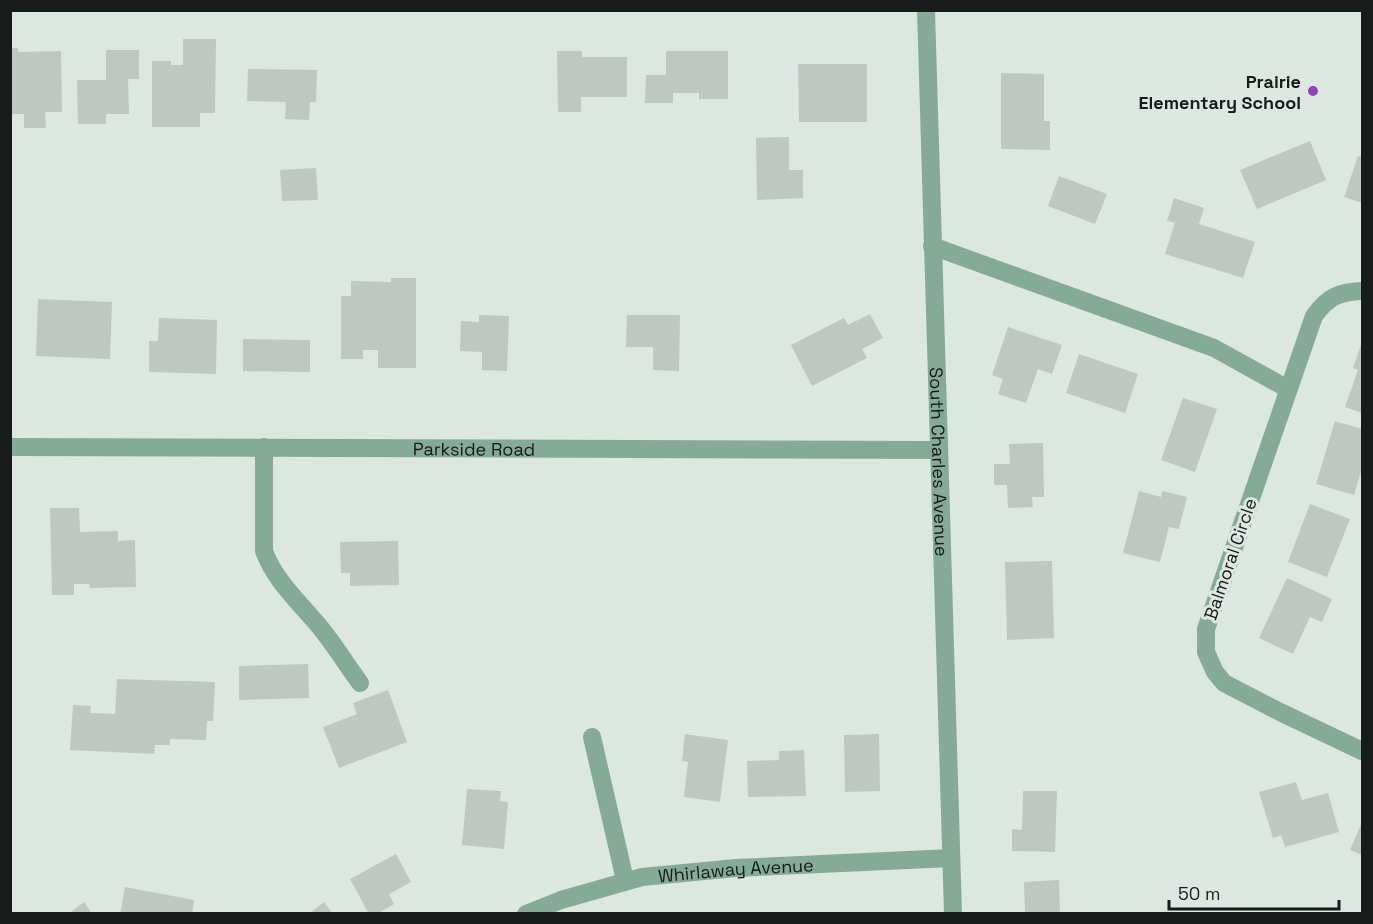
<svg xmlns="http://www.w3.org/2000/svg" width="1373" height="924" font-family="'Space Grotesk',sans-serif">
  <style>
    .building { fill: #bec7c2 }
    .lines { fill: none; stroke-linecap: round; stroke-linejoin: round }
    .minor { stroke: #85ab98; stroke-width: 18 }
    .poi-dot { fill: #9043b4; stroke: #dde7e1; stroke-width: 2 }
    .labels { text-anchor: middle; dominant-baseline: central; stroke-width: 6; stroke-linejoin: round; paint-order: stroke }
    .poi-label { font-size: 18px; font-weight: bold; fill: #171b19; stroke: #dde7e1; text-anchor: end }
    .street-label { font-size: 18px; fill: #171b19; stroke: #dde7e1 }
  </style>
  <rect width="100%" height="100%" fill="#dde7e1"/>
  <g class="building">
    <polygon points="183,39 216,39 215,113 200,113 200,127 152,127 152,61 171,61 171,65 183,65"/>
    <polygon points="10,48 18,48 18,52 61,51 62,112 45,112 46,128 24,128 24,114 10,114"/>
    <polygon points="106,50 139,50 139,79 128,79 129,114 106,114 106,124 78,124 77,80 106,80"/>
    <polygon points="557,51 582,51 582,57 627,57 627,97 581,97 581,112 558,112"/>
    <polygon points="666,51 728,51 728,99 699,99 699,93 673,93 673,103 645,103 646,75 666,75"/>
    <polygon points="798,64 867,64 867,122 799,122"/>
    <polygon points="248,69 317,70 316,102 310,102 309,120 285,119 286,102 247,101"/>
    <polygon points="1001,73 1044,74 1044,121 1050,121 1050,150 1001,149"/>
    <polygon points="789,137 789,170 803,170 803,198 757,200 756,138"/>
    <polygon points="1310,141 1326,180 1257,209 1240,170"/>
    <polygon points="1358,156 1362,157 1362,203 1344,197"/>
    <polygon points="316,168 318,200 282,201 280,170"/>
    <polygon points="1059,176 1107,194 1095,224 1048,206"/>
    <polygon points="1174,198 1204,208 1199,224 1255,242 1243,278 1165,254 1175,223 1167,221"/>
    <polygon points="391,278 416,278 416,368 378,368 378,350 363,350 363,359 341,359 341,296 351,296 351,281 391,282"/>
    <polygon points="38,299 112,302 110,359 36,356"/>
    <polygon points="870,314 883,338 862,349 867,358 812,386 791,345 844,318 848,325"/>
    <polygon points="479,315 509,316 507,371 482,370 482,352 460,351 461,321 479,322"/>
    <polygon points="627,315 680,315 679,371 653,370 653,347 626,347"/>
    <polygon points="159,318 217,320 216,374 149,372 149,341 158,341"/>
    <polygon points="1008,327 1062,345 1052,374 1038,369 1026,403 998,394 1003,379 992,375"/>
    <polygon points="243,339 310,340 310,372 243,371"/>
    <polygon points="1362,342 1362,413 1345,407 1358,370 1353,368"/>
    <polygon points="1079,354 1138,374 1125,413 1066,393"/>
    <polygon points="1183,398 1217,409 1195,472 1161,460"/>
    <polygon points="1335,421 1362,429 1362,468 1354,495 1316,484"/>
    <polygon points="1043,443 1044,497 1032,497 1033,507 1008,508 1007,485 994,485 994,464 1010,464 1009,444"/>
    <polygon points="1139,491 1161,497 1162,491 1187,497 1179,529 1169,527 1160,562 1123,553"/>
    <polygon points="1310,504 1350,519 1327,577 1288,562"/>
    <polygon points="50,508 79,508 80,532 118,531 118,541 135,540 136,587 90,588 89,584 74,584 74,595 52,595"/>
    <polygon points="398,541 399,585 350,586 350,573 341,573 340,542"/>
    <polygon points="1052,561 1054,638 1007,640 1005,562"/>
    <polygon points="1287,578 1332,599 1322,622 1310,617 1293,654 1259,638"/>
    <polygon points="308,664 309,698 239,700 239,666"/>
    <polygon points="117,679 215,682 213,721 207,721 206,740 170,739 170,745 155,745 154,754 70,750 73,705 91,706 90,713 115,714"/>
    <polygon points="388,690 407,742 339,768 323,727 357,714 353,703"/>
    <polygon points="685,734 728,740 720,802 684,797 688,762 682,761"/>
    <polygon points="879,734 880,791 845,792 844,735"/>
    <polygon points="804,750 806,796 748,797 747,761 779,760 779,751"/>
    <polygon points="1296,782 1302,800 1328,793 1339,832 1285,847 1281,835 1273,838 1259,792"/>
    <polygon points="467,789 501,791 500,801 508,802 504,849 462,845"/>
    <polygon points="1023,791 1057,791 1055,852 1012,851 1012,829 1022,830"/>
    <polygon points="1362,822 1362,855 1350,850"/>
    <polygon points="396,854 411,882 389,894 394,904 377,914 369,914 350,879"/>
    <polygon points="1059,880 1060,914 1025,914 1024,882"/>
    <polygon points="125,887 194,900 192,914 120,914"/>
    <polygon points="84,902 92,914 68,914"/>
    <polygon points="324,902 333,914 309,914"/>
  </g>
  <g class="lines">
    <g class="minor">
      <path id="s1" d="M 926,10 L 953,914"/>
      <polyline points="932,246 1214,348 1288,389"/>
      <path d="M 1362,291 C 1338,292 1328,297 1314,316 L 1206,629 L 1206,652 L 1215,672 L 1224,683 L 1280,712 L 1362,751"/>
      <path id="s2" d="M 10,447 L 938,450"/>
      <path d="M 264,447 L 264,551 C 275,581 299,602 319,626 C 334,644 346,664 360,683"/>
      <polyline points="592,737 625,880"/>
      <path id="s3" d="M 526,914 L 561,900 L 642,877 L 736,868 L 951,858"/>
    </g>
  </g>
  <circle class="poi-dot" cx="1313" cy="91" r="6"/>
  <g class="labels">
    <g class="poi-label">
      <text x="1301" y="81">Prairie<tspan x="1301" dy="21">Elementary School</tspan></text>
    </g>
    <g class="street-label">
      <text stroke="none"><textPath href="#s2" startOffset="464">Parkside Road</textPath></text>
      <text stroke="none"><textPath href="#s1" startOffset="452">South Charles Avenue</textPath></text>
      <text transform="translate(1230 559) rotate(-71)">Balmoral Circle</text>
      <text stroke="none"><textPath href="#s3" startOffset="216">Whirlaway Avenue</textPath></text>
    </g>
  </g>
  <rect width="1373" height="924" fill="none" stroke="#171b19" stroke-width="24"/>
  <path d="M1169 900v9h170v-9" fill="none" stroke="#171b19" stroke-width="3"/>
  <text x="1178" y="900" font-size="18" fill="#171b19" stroke="#dde7e1" stroke-width="4.5" paint-order="stroke">50 m</text>
</svg>
